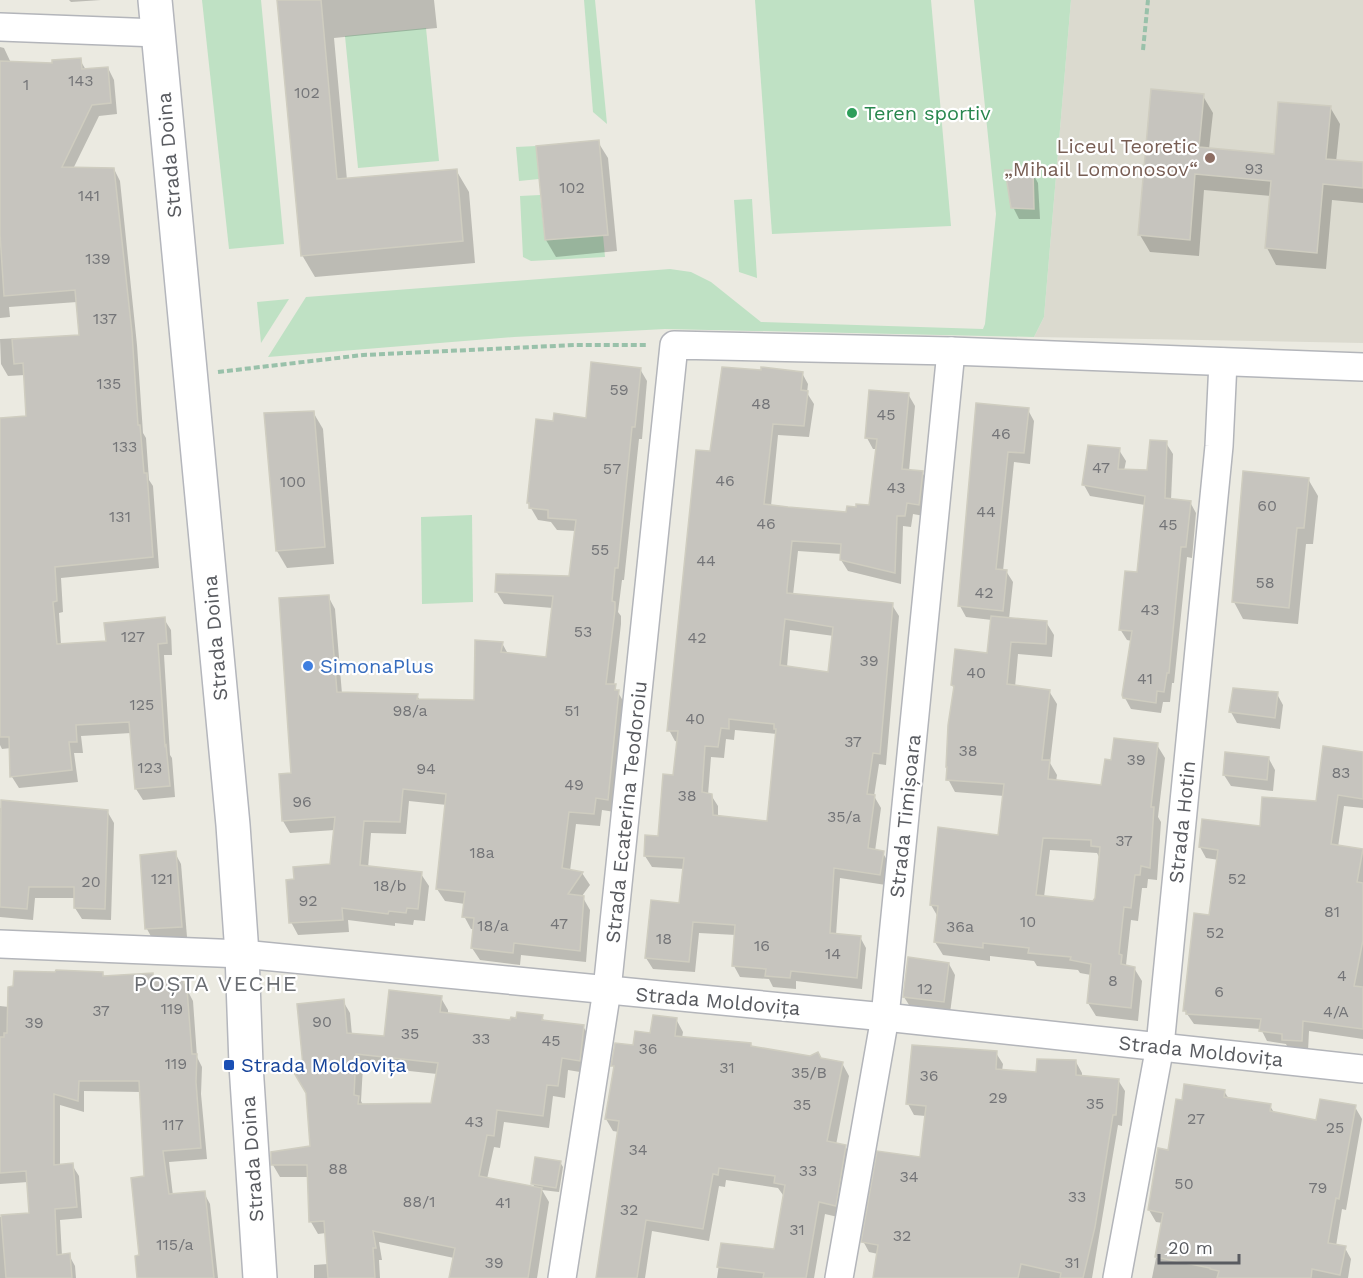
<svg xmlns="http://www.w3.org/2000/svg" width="1363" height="1278" font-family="'Work Sans',sans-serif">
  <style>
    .education { fill: #dbdacf }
    .green { fill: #bfe1c4 }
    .shadow { fill: #0003; fill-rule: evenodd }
    .building { fill: #c6c4be; stroke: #cfcdc0; stroke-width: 1.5; fill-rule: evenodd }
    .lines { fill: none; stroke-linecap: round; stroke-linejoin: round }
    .minor-casing { stroke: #b3b5ba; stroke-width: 30 }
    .secondary-casing { stroke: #b4b6bc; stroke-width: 36 }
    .path { stroke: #99c1aa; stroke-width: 4; stroke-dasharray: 6 3; stroke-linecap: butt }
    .minor { stroke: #fff; stroke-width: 27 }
    .secondary { stroke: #fff; stroke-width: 33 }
    .leisure-dot { fill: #2e9e5b; stroke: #fff; stroke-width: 2 }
    .education-dot { fill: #8d6e63; stroke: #fff; stroke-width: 2 }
    .shop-dot { fill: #3f7fe0; stroke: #fff; stroke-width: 2 }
    .transit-dot { fill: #1a4fb4; stroke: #fff; stroke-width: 2 }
    .labels { text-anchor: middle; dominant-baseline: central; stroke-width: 4.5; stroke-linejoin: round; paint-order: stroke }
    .number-label { font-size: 16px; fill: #747578 }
    .leisure-label { font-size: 20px; fill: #27864d; stroke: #fff; text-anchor: start }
    .education-label { font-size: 20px; fill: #785e54; stroke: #fff; text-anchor: end }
    .street-label { font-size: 20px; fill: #595b60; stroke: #fff }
    .shop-label { font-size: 20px; fill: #366cbe; stroke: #fff; text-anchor: start }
    .transit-label { font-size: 20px; fill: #164399; stroke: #fff; text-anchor: start }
    .quarter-label { font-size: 22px; letter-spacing: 1.5px; fill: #6a6d72; stroke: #fff }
  </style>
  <rect width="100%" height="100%" fill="#ebeae1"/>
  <polygon class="education" points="1071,0 1363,0 1363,343 1034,337 1044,317"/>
  <g class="green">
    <polygon points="202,0 261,0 284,244 229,249"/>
    <polygon points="584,0 595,0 607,124 593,112"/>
    <polygon points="755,0 931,0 951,226 772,234"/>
    <polygon points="974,0 1071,0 1044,317 1034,337 665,329 514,337 268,357 306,297 670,269 691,272 711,282 761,322 983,329 985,324 996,214"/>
    <polygon points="426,28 439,161 358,168 345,36"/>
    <polygon points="536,146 539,179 519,181 516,147"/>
    <polygon points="540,195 545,240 603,235 605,257 531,261 523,257 520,196"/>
    <polygon points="752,199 757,278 739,272 734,200"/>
    <polygon points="289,299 261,343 257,302"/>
    <polygon points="472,515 473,602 422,604 421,517"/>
  </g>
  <g class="shadow">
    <polygon points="69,0 101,0 71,2"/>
    <polygon points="278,0 434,0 437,28 334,38 347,180 456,170 469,192 475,263 315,277 302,255"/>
    <polygon points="0,47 4,48 11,63 54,65 80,60 86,70 108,68 114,80 117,114 99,116 73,169 114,169 120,181 137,345 143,433 146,438 149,480 153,486 159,568 61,578 63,612 59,613 61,645 107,643 164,619 171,630 172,655 164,655 170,755 172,758 175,797 143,800 136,789 131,733 81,736 83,753 74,753 78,782 19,788 12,777 11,748 2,749 0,745 0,419 28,417 25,375 8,376 1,364 0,339 20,338 22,340 81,336 77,302 9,307 10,317 0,318"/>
    <polygon points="1203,96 1213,113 1209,149 1275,155 1330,107 1340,124 1336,162 1363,164 1363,203 1332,200 1326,269 1276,265 1267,248 1271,196 1204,190 1199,256 1150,252 1140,235"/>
    <polygon points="598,142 608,158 617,251 556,257 546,240"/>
    <polygon points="1032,172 1038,183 1040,219 1019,219 1013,207"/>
    <polygon points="640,369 647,381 642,439 639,439 624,580 622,580 618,612 621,616 621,624 614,686 625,704 615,812 602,810 600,826 576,824 570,871 582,873 590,885 582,896 590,910 586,962 521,955 520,965 480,960 472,948 474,929 471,929 464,916 465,904 445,901 437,889 447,805 409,801 406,834 371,833 368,868 421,874 429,886 425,921 414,920 413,925 395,923 395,926 348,920 349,932 298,935 291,922 295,880 331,865 335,830 290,833 283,821 328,596 335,609 342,694 417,695 420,701 475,701 502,643 508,654 547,658 553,608 504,604 496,591 570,578 576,531 557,530 551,522 538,520 528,503 555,423 587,420"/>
    <path d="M 802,373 L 808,384 L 807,393 L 814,404 L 809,437 L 778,435 L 771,506 L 847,513 L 870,507 L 877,449 L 873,449 L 867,438 L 908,394 L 915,406 L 909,471 L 922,472 L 928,483 L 924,516 L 913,514 L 911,527 L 903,526 L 901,584 L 848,571 L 841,560 L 842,554 L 798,551 L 793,595 L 892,605 L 899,616 L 886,765 L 879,764 L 874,796 L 881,808 L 875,851 L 883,853 L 889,864 L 886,885 L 840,878 L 836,935 L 860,937 L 866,948 L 862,989 L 796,981 L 796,989 L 773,987 L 769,979 L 740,977 L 734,966 L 736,935 L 699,933 L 695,972 L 653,969 L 646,958 L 680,905 L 685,869 L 652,867 L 645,856 L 646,837 L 659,838 L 675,777 L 679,742 L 675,741 L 669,730 L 712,453 ZM 790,630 L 834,636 L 830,673 L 787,667 ZM 735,730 L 777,734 L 769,823 L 718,817 L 718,806 L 711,795 L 708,795 L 711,757 L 724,758 L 726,739 L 734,740 Z"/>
    <path d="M 977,405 L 1028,410 L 1034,421 L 1030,464 L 1014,462 L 1003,571 L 1006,571 L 1013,582 L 1009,619 L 1046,622 L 1054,635 L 1052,657 L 1018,654 L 1015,687 L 1049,691 L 1057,704 L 1050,763 L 1057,775 L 1056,782 L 1103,787 L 1113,762 L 1157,745 L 1165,758 L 1158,817 L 1161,822 L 1157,880 L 1148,879 L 1147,888 L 1142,888 L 1138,921 L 1131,920 L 1126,965 L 1134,968 L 1142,981 L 1138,1021 L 1096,1016 L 1088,1003 L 1091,975 L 1080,973 L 1078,970 L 1037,966 L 1034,961 L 990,956 L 990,961 L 943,955 L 935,942 L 938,917 L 931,905 L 999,837 L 1004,796 L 955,792 L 948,779 L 955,690 L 952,685 L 988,655 L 992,620 L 966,617 L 960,606 ZM 1050,850 L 1097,853 L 1100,859 L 1097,899 L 1094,902 L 1044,897 Z"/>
    <polygon points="313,412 323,429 334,564 287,568 277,551"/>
    <polygon points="1166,443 1173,454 1171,500 1190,502 1196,513 1192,558 1187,557 1174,683 1172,683 1170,702 1163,702 1161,713 1131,709 1125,698 1132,641 1127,640 1120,629 1139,574 1145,505 1090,496 1084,485 1119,450 1126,461 1124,471 1148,472"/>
    <polygon points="1308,479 1318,496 1313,544 1306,544 1298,624 1243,619 1234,602"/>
    <polygon points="1277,694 1283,705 1280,729 1237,723 1231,712"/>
    <polygon points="1363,753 1363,808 1344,806 1338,847 1363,850 1363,1039 1309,1031 1308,1051 1289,1050 1286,1044 1267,1041 1261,1029 1194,1024 1185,1011 1210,916 1219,860 1206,858 1200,847 1262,828 1317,802"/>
    <polygon points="1269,759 1275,770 1273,791 1231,786 1224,775"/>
    <polygon points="0,808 107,811 114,823 111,920 82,919 75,908 76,898 35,898 33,920 0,917"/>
    <polygon points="175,853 181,864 187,937 153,940 147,929"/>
    <polygon points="949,964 955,975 950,1013 911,1008 904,997"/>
    <polygon points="102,973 105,977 152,974 157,982 182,980 193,1001 197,1057 202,1067 201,1094 207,1159 169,1162 173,1196 204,1193 210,1204 218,1278 138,1278 146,1177 141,1092 84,1091 84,1112 60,1105 60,1166 72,1165 79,1176 82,1218 60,1220 62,1256 69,1255 75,1266 76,1278 0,1278 0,1217 30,1214 28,1182 0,1184 0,1006 9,1007"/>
    <path d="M 441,998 L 448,1010 L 448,1015 L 512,1021 L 542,1017 L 545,1022 L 583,1026 L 590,1039 L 586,1073 L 568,1070 L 565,1098 L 553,1096 L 549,1128 L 504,1122 L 500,1148 L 494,1147 L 487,1179 L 535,1188 L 533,1184 L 560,1162 L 563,1167 L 559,1192 L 542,1190 L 549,1202 L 537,1278 L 450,1278 L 454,1258 L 379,1242 L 382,1260 L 379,1260 L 380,1278 L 314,1278 L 314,1265 L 328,1264 L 326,1233 L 318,1234 L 311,1222 L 309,1177 L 280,1177 L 273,1165 L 311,1147 L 304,1066 L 343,1001 L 350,1013 L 352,1035 L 385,1038 ZM 363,1066 L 437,1074 L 432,1105 L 363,1105 L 361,1101 Z"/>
    <polygon points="676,1019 683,1032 682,1038 750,1044 752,1047 842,1063 849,1076 836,1145 845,1146 853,1159 842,1218 825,1214 814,1278 717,1278 722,1244 775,1250 785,1196 783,1195 778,1188 726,1180 725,1187 719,1186 709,1241 652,1231 645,1278 598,1278 619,1132 613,1131 606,1119 615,1070 613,1065 634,1046"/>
    <polygon points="996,1053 1003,1064 1002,1071 1037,1074 1076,1062 1082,1073 1082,1077 1118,1080 1125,1091 1122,1126 1118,1125 1092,1278 874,1278 878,1254 869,1252 863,1241 921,1159 926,1116 914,1115 908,1104"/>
    <polygon points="1224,1091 1229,1099 1270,1106 1275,1114 1317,1122 1355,1107 1362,1119 1346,1210 1342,1209 1336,1246 1345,1248 1351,1259 1348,1278 1152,1278 1163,1223 1156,1222 1149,1210 1170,1152 1183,1101"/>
  </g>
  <g class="building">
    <polygon points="277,0 321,0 337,179 457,169 463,241 301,256"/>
    <polygon points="81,58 82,69 108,67 111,103 92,105 62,167 114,168 132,333 138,425 140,425 144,473 147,473 153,557 55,567 57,601 53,602 57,644 106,641 104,623 165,617 167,643 158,644 165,746 166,745 170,786 135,789 129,722 76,725 77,742 69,742 72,770 10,777 9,737 0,737 0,418 26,416 23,363 14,364 12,339 79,335 75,290 4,296 0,234 0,61 52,63 52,60"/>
    <polygon points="1151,89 1204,94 1199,147 1274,154 1278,102 1331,106 1326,159 1363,162 1363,188 1323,184 1317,253 1265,248 1271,181 1195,174 1190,240 1138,235"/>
    <polygon points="599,140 608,235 545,240 536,146"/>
    <polygon points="1005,170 1033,170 1034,209 1011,208"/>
    <polygon points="591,362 641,368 635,427 632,427 618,568 615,568 612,601 615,602 615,610 606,684 616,684 615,690 619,690 608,800 596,798 594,814 569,812 562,868 583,872 568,894 584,896 580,951 514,943 513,953 471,948 474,918 462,917 465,892 436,889 446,794 403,789 400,822 364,821 360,865 422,872 418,909 407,908 406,913 389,911 388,914 342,908 343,920 289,923 286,880 294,879 293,867 330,864 335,817 282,821 279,774 291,773 279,598 329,595 337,692 418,694 417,699 474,700 475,640 503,642 501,652 546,657 553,596 495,592 496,574 569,576 576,520 548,518 548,510 529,508 529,503 527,503 536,419 553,421 554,413 586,418"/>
    <path d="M 722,367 L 761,370 L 761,367 L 803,372 L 801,390 L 808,391 L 804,426 L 773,424 L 764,504 L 788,507 L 846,512 L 847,506 L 856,507 L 856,504 L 869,505 L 877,439 L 865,438 L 869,390 L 909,393 L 902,469 L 923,471 L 919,505 L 907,503 L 905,516 L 897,516 L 895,573 L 840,560 L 841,544 L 792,541 L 787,589 L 787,593 L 893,603 L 880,754 L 873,753 L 867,794 L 875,795 L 868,848 L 884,851 L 880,875 L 834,868 L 830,933 L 861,936 L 857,978 L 791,971 L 790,978 L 765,976 L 766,969 L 732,966 L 735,925 L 693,922 L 689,962 L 645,958 L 651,900 L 679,903 L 684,858 L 644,856 L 645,835 L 658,836 L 663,774 L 673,775 L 678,731 L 667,731 L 696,450 L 710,451 ZM 785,619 L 833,627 L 828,672 L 780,665 ZM 729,719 L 774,724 L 774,729 L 776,729 L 767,821 L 713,815 L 712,794 L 702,792 L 705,746 L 718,747 L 721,728 L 729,729 Z"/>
    <polygon points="976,403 1029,408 1024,453 1008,452 996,569 1007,570 1003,611 958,606"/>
    <polygon points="314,411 325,547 276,551 264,413"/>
    <polygon points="1150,440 1167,441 1165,498 1191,501 1186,547 1181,547 1169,673 1167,673 1164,692 1157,691 1156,703 1123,698 1122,695 1132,631 1119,630 1125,571 1137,572 1145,496 1082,485 1088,445 1120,448 1118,469 1147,470"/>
    <polygon points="1243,471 1309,478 1304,528 1297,528 1289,608 1232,602"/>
    <path d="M 991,616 L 1047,621 L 1046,644 L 1011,642 L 1007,684 L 1050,690 L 1042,760 L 1050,760 L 1048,779 L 1101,785 L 1105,759 L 1111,760 L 1114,738 L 1158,743 L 1151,807 L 1154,807 L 1150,868 L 1141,866 L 1140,875 L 1135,875 L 1131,908 L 1124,907 L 1119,954 L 1122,955 L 1121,964 L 1135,967 L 1131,1008 L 1087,1003 L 1091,964 L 1070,960 L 1071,957 L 1028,953 L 1029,948 L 983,943 L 983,948 L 934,942 L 938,906 L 930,905 L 938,827 L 998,835 L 1004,784 L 946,780 L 947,767 L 946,767 L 948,725 L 954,686 L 951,685 L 955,649 L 987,653 ZM 1043,838 L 1091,840 L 1091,846 L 1100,847 L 1095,898 L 1093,901 L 1036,895 Z"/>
    <polygon points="1233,688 1278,692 1275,718 1229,712"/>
    <polygon points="1323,746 1363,752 1363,799 1338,795 1331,844 1363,849 1357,882 1363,883 1363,940 1354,986 1363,987 1363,1029 1303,1021 1302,1041 1282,1040 1282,1034 1259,1031 1261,1019 1186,1014 1186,1011 1183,1011 1194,913 1209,915 1218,850 1199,847 1202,819 1260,826 1262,797 1316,801"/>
    <polygon points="1225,752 1269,757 1267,780 1223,775"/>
    <polygon points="1,800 108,810 105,909 74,908 74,887 29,887 27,909 0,907"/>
    <polygon points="176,851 182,927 145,929 140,855"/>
    <polygon points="908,957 949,963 944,1002 903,997"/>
    <polygon points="56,970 103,972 103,976 153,973 153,981 183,979 185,989 187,989 192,1054 197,1054 196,1082 201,1148 163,1151 169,1194 205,1191 214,1278 137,1278 135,1256 139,1255 131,1178 144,1176 139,1081 79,1081 78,1101 54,1094 54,1165 73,1163 77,1207 55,1209 57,1255 70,1253 72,1278 6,1278 1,1215 29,1213 26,1171 0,1173 0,1037 4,1037 4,1033 7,1033 8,987 13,986 14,971 55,972"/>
    <path d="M 389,990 L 442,996 L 440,1012 L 510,1020 L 511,1017 L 516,1018 L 517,1012 L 543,1015 L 542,1020 L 584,1025 L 580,1061 L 562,1058 L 558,1086 L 547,1085 L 543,1116 L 497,1110 L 494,1136 L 487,1135 L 479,1176 L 542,1188 L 528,1278 L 449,1278 L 455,1248 L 373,1231 L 376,1248 L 373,1248 L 375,1278 L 328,1278 L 324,1221 L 309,1222 L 307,1165 L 271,1165 L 271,1152 L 310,1146 L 306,1093 L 293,1071 L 303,1066 L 297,1004 L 344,999 L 347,1033 L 384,1036 ZM 356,1054 L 438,1063 L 431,1103 L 358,1104 L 359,1096 L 354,1095 Z"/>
    <polygon points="653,1015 677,1018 675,1036 751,1043 751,1046 810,1056 818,1052 821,1058 843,1062 827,1141 846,1145 836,1206 819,1202 806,1278 763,1278 764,1273 717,1267 721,1243 774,1249 785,1185 774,1183 775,1176 719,1168 718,1175 713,1174 703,1229 646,1220 637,1278 596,1278 619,1121 605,1119 614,1066 611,1066 615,1043 633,1045 635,1031 650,1033"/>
    <polygon points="912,1045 997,1051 996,1069 1036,1072 1037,1059 1076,1060 1076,1075 1119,1079 1116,1115 1113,1115 1095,1227 1083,1278 1060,1278 1061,1273 1021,1264 1018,1278 873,1278 878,1245 861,1242 877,1151 920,1157 926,1106 906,1104"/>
    <polygon points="1184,1084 1225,1090 1224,1097 1271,1104 1270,1111 1316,1120 1320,1099 1356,1105 1339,1199 1336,1198 1328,1243 1346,1246 1340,1275 1312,1269 1311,1278 1217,1278 1219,1271 1210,1269 1210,1268 1155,1257 1163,1213 1148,1210 1158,1148 1168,1150 1176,1099 1182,1100"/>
    <polygon points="535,1157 561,1161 556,1188 531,1184"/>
  </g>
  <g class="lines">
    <defs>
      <g id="minor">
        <polyline points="0,27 158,33"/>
        <polyline points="0,944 242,954 885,1017 1363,1069"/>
        <polyline points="562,1278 607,990 674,345 951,351 1363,367"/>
        <polyline points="839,1278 885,1017 951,351"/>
        <polyline points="1117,1278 1160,1046 1219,446 1223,362"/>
      </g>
      <polyline id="secondary" points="155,0 233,825 242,954 246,1065 260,1278"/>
    </defs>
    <use href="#minor" class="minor-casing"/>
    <use href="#secondary" class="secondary-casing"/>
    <g class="path">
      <polyline points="1143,50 1148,0"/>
      <polyline points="218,372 363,355 575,345 647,345"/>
    </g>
    <use href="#minor" class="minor"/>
    <use href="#secondary" class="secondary"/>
  </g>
  <circle class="leisure-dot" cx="852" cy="113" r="6"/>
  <circle class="education-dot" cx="1210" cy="158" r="6"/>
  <circle class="shop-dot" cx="308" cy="666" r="6"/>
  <rect class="transit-dot" x="223" y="1059" width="12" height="12" rx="3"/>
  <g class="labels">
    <g class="number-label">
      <text x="81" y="80">143</text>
      <text x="26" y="84">1</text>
      <text x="307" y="92">102</text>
      <text x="1254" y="168">93</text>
      <text x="572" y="187">102</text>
      <text x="89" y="195">141</text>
      <text x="98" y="258">139</text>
      <text x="105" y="318">137</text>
      <text x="109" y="383">135</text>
      <text x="619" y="389">59</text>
      <text x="761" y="403">48</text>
      <text x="886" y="414">45</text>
      <text x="1001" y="433">46</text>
      <text x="125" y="446">133</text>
      <text x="1101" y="467">47</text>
      <text x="612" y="468">57</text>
      <text x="725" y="480">46</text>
      <text x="293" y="481">100</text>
      <text x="896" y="487">43</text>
      <text x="1267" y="505">60</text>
      <text x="986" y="511">44</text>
      <text x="120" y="516">131</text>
      <text x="766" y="523">46</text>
      <text x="1168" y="524">45</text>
      <text x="600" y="549">55</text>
      <text x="706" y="560">44</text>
      <text x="1265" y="582">58</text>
      <text x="984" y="592">42</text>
      <text x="1150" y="609">43</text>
      <text x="583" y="631">53</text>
      <text x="133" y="636">127</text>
      <text x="697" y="637">42</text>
      <text x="869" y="660">39</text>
      <text x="976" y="672">40</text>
      <text x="1145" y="678">41</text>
      <text x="142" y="704">125</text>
      <text x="410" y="710">98/a</text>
      <text x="572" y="710">51</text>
      <text x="695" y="718">40</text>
      <text x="853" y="741">37</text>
      <text x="968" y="750">38</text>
      <text x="1136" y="759">39</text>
      <text x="150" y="767">123</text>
      <text x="426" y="768">94</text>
      <text x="1341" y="772">83</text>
      <text x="574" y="784">49</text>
      <text x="687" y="795">38</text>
      <text x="302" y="801">96</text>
      <text x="844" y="816">35/a</text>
      <text x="1124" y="840">37</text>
      <text x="482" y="852">18a</text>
      <text x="162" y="878">121</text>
      <text x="1237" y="878">52</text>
      <text x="91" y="881">20</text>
      <text x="390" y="885">18/b</text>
      <text x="308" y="900">92</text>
      <text x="1332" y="911">81</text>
      <text x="1028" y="921">10</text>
      <text x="559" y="923">47</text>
      <text x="493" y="925">18/a</text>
      <text x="960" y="926">36a</text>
      <text x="1215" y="932">52</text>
      <text x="664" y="938">18</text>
      <text x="762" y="945">16</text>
      <text x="833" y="953">14</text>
      <text x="1342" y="975">4</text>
      <text x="1113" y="980">8</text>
      <text x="925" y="988">12</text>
      <text x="1219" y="991">6</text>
      <text x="172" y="1008">119</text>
      <text x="101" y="1010">37</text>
      <text x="1336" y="1011">4/A</text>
      <text x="322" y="1021">90</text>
      <text x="34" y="1022">39</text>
      <text x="410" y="1033">35</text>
      <text x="481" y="1038">33</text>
      <text x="551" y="1040">45</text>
      <text x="648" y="1048">36</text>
      <text x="176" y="1063">119</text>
      <text x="727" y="1067">31</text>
      <text x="809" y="1072">35/B</text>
      <text x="929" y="1075">36</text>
      <text x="998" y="1097">29</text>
      <text x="1095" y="1103">35</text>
      <text x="802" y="1104">35</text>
      <text x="1196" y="1118">27</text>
      <text x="474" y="1121">43</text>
      <text x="173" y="1124">117</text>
      <text x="1335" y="1127">25</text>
      <text x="638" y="1149">34</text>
      <text x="338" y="1168">88</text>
      <text x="808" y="1170">33</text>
      <text x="909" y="1176">34</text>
      <text x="1184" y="1183">50</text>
      <text x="1318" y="1187">79</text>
      <text x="1077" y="1196">33</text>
      <text x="419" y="1201">88/1</text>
      <text x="503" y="1202">41</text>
      <text x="629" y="1209">32</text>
      <text x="797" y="1229">31</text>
      <text x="902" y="1235">32</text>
      <text x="175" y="1244">115/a</text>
      <text x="494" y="1262">39</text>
      <text x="1072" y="1262">31</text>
    </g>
    <g class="leisure-label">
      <text x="864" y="113">Teren sportiv</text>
    </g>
    <g class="education-label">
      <text x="1198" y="146">Liceul Teoretic<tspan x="1198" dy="23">„Mihail Lomonosov“</tspan></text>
    </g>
    <g class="street-label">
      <text transform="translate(169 155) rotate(-95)">Strada Doina</text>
      <text transform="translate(215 638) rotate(-95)">Strada Doina</text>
      <text transform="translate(626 812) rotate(-84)">Strada Ecaterina Teodoroiu</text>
      <text transform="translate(905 816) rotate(-84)">Strada Timișoara</text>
      <text transform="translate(1182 822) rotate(-84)">Strada Hotin</text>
      <text transform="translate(718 1001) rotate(5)">Strada Moldovița</text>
      <text transform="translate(1201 1051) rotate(6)">Strada Moldovița</text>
      <text transform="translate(252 1159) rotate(-94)">Strada Doina</text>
    </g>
    <g class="shop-label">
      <text x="320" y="666">SimonaPlus</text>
    </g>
    <g class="transit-label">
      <text x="241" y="1065">Strada Moldovița</text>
    </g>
    <g class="quarter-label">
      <text x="216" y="983">POȘTA VECHE</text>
    </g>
  </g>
  <path d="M1159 1254v9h80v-9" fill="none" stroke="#595b60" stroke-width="3"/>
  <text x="1168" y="1254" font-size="18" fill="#595b60" stroke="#ffffff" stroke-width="4.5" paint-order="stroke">20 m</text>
</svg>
